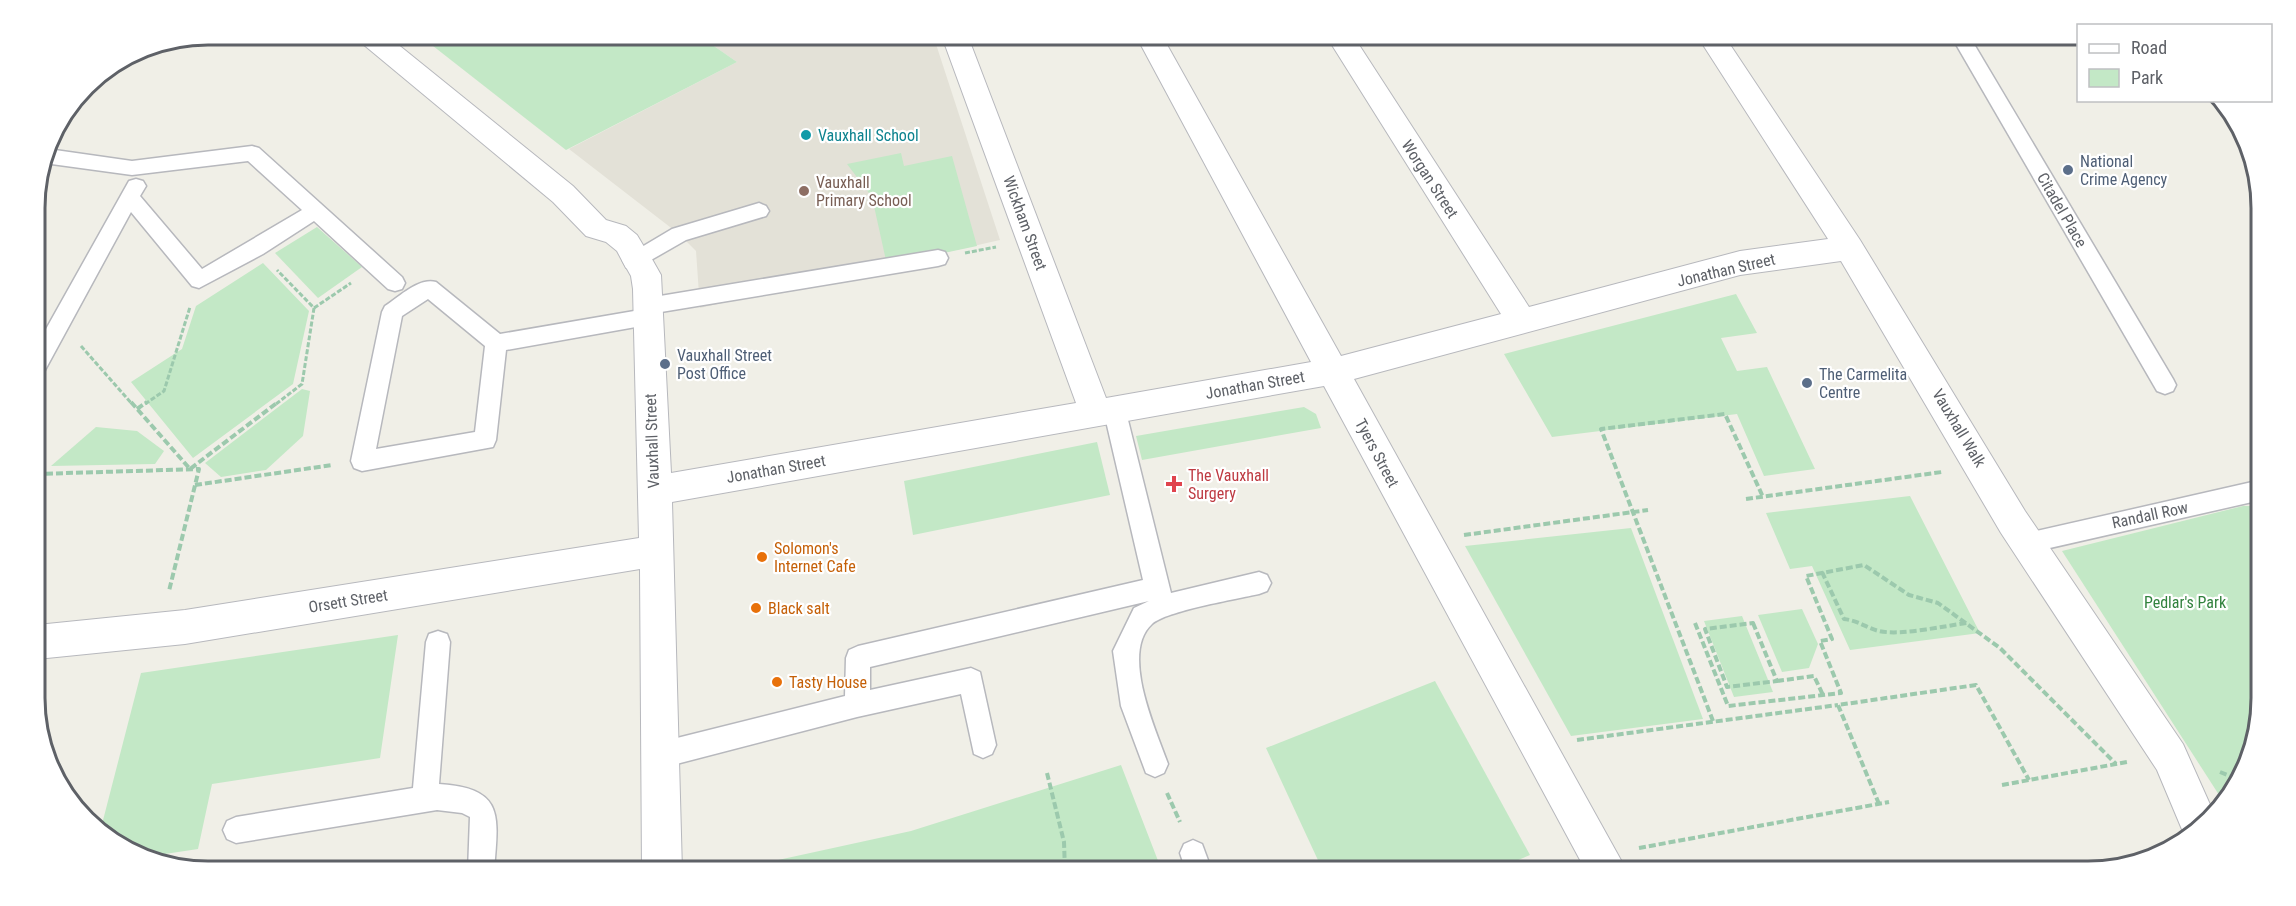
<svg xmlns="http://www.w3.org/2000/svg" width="2296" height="906" font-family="'Roboto Condensed',sans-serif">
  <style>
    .education { fill: #e3e1d7 }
    .green { fill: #c3e8c6 }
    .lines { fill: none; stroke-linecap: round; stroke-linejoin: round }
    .service-casing { stroke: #b7b8bd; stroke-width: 3 }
    .pedestrian-casing { stroke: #b7b8bd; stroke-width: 2 }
    .minor-casing { stroke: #b7b8bd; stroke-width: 2 }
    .path-far1 { stroke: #9cc9ad; stroke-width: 3; stroke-dasharray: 5 2; stroke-linecap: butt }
    .path { stroke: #9cc9ad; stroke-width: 4; stroke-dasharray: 7 3; stroke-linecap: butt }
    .service { fill: #fff; fill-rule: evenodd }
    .pedestrian { fill: #fff; fill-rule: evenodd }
    .minor { fill: #fff; fill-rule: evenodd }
    .culture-dot { fill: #0f9aa8; stroke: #fff; stroke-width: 2 }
    .service-dot { fill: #5c6f8a; stroke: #fff; stroke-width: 2 }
    .education-dot { fill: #8d6e63; stroke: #fff; stroke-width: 2 }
    .health-dot { fill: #e0444e; stroke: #fff; stroke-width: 2 }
    .food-dot { fill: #e8710a; stroke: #fff; stroke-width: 2 }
    .labels { text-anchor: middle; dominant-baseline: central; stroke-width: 4.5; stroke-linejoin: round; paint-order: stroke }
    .culture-label { font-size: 16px; fill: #0d838f; stroke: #fff; text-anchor: start }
    .service-label { font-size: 16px; fill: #4e5e75; stroke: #fff; text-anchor: start }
    .street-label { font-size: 16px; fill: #5e6167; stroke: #fff }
    .education-label { font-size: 16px; fill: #785e54; stroke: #fff; text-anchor: start }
    .health-label { font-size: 16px; fill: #be3a42; stroke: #fff; text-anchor: start }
    .food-label { font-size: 16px; fill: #c56008; stroke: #fff; text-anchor: start }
    .park-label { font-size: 16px; fill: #32823e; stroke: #fff }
    .rim { fill: none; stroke: #5e6167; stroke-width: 3 }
  </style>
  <rect width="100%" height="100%" fill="#f0efe7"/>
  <polygon class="education" points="698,35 933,35 1000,240 700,308 696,251 679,234 569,149 737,62"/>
  <g class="green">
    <polygon points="419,35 698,35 737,62 566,150"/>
    <polygon points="901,153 904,166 952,156 977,246 887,265 872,197 847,164"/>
    <polygon points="317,227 362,267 318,298 275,253"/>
    <polygon points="263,263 309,311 293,384 193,458 131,382 182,349 196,306"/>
    <polygon points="1736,294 1757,333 1721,338 1737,371 1767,367 1815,469 1764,476 1737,414 1552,437 1504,354"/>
    <polygon points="302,389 310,391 303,436 266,470 221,477 205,463"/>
    <polygon points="1304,407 1316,414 1321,428 1142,460 1136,436"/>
    <polygon points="96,427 137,431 164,451 155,464 51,466"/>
    <polygon points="1097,442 1110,495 913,535 904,481"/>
    <polygon points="1910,496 1980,633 1850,650 1812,566 1790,569 1766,513"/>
    <polygon points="2243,506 2261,506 2261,698 2252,754 2221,798 2062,551"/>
    <polygon points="1631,528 1703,719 1571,736 1465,546"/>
    <polygon points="1802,609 1818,644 1809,668 1782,672 1758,615"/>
    <polygon points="1742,616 1773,692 1734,697 1704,621"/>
    <polygon points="398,635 380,758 212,784 198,849 145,857 101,828 141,673"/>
    <polygon points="1435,681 1530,855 1492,871 1323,871 1266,748"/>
    <polygon points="1121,765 1162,871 728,871 911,831"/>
  </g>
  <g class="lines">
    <defs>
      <g id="service">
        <polygon points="1950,34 1968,34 2173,379 2176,385 2173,391 2165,394 2157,391"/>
        <polygon points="252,146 259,148 402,277 405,283 402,289 395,291 388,289 314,221 263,254 199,288 192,286 131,212 44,372 36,375 36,347 129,181 136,179 143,181 146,186 140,196 202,269 302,210 248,161 132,175 44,163 48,149 132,161"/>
        <polygon points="759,203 766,206 769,211 766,216 686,240 637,268 630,266 627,260 630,254 672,229"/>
        <path d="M 938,250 L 945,252 L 948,258 L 945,264 L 938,266 L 655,313 L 658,317 L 654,323 L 647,325 L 506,350 L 496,440 L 493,447 L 362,471 L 354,468 L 351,461 L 382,312 L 385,306 C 399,297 419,277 436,282 L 500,334 L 640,310 L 638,306 L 641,300 L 648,298 ZM 428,299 L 485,346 L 475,432 L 376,449 L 402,316 Z"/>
        <path d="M 1114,399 L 1122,401 L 1125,408 L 1171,593 L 1259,572 L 1267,575 L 1271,583 L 1267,591 L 1259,594 C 1237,599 1166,611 1152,624 C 1120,653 1156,730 1168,764 L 1164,773 L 1155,777 L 1146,773 L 1121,706 L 1113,651 L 1134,608 L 1149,601 L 870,667 L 870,690 L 971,668 L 980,672 L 996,745 L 992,754 L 983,758 L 974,754 L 961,694 L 857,717 L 661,768 L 652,764 L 648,755 L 652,746 L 661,742 L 845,696 L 846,658 L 849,650 L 858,646 L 1143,580 L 1103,408 L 1106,401 Z"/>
        <polygon points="2261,480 2261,500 2028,553 2020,550 2016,543 2020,536 2028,533"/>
        <path d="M 438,631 L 447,634 L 450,642 L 439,784 C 506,788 498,817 494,871 L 468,871 L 470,817 L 462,813 L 437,810 L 236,843 L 227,839 L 223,830 L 227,821 L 236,817 L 413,788 L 426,642 L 429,634 Z"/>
        <polygon points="1193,840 1202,844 1212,871 1186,871 1180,853 1184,844"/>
      </g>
      <polygon id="pedestrian" points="354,34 385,34 573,186 606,220 626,226 637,235 652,260 648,268 637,272 626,268 617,251 606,242 586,236 553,202 358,40"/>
      <polygon id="minor" points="941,34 967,34 1106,398 1311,362 1135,34 1161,34 1341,356 1501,314 1325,34 1352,34 1529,307 1740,251 1828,239 1696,34 1723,34 1860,240 2025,511 2183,744 2212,809 2193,836 2186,839 2157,770 2001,533 1841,261 1740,275 1354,379 1627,871 1586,871 1324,386 672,502 682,871 642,871 640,569 185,644 37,659 37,625 185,610 639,538 633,289 631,276 622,260 626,252 637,248 648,252 661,275 671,473 1076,403"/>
    </defs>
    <use href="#service" class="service-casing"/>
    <use href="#pedestrian" class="pedestrian-casing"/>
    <use href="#minor" class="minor-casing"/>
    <g class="path-far1">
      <polyline points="965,253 996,247"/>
      <polyline points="314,308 351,283"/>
      <polyline points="81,346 132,404"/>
      <polyline points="145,404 164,391 190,307"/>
      <polyline points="276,404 302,384 314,308 277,270"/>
    </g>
    <g class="path">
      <polyline points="131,402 190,469 278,402"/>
      <polyline points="137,409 147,402"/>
      <polyline points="36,474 199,469 169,591"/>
      <polyline points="195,485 332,465"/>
      <polyline points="1746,499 1942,472"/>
      <polyline points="1464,535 1648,510"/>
      <path d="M 1822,572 L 1844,619 C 1860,621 1866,628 1879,631 C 1901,636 1943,626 1967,623"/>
      <polyline points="1695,623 1728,706 1841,693 1820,641 1832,639 1806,576 1864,565 1909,595 1938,603 2000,648 2116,764"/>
      <polygon points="1753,623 1777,681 1727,687 1705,629"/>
      <polyline points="1777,681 1814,676 1823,695"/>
      <polyline points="1713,721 1601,429 1725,414 1763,497"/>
      <polyline points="1577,740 1838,705"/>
      <polyline points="2220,772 2235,778"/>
      <polyline points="1047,773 1064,842 1065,871"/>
      <polyline points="2002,785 2127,762"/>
      <polyline points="1167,793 1180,822"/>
      <polyline points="1879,804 1838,705 1976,685 2029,780"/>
      <polyline points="1639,848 1889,802"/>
    </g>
    <use href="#service" class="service"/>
    <use href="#pedestrian" class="pedestrian"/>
    <use href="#minor" class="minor"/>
  </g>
  <circle class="culture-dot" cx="806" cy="135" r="6"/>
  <g class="service-dot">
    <circle cx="2068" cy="170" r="6"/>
    <circle cx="665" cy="364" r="6"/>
    <circle cx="1807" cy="383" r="6"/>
  </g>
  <circle class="education-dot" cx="804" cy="191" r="6"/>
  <path class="health-dot" d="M1171 475h6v6h6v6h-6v6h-6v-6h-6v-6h6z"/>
  <g class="food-dot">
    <circle cx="762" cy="557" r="6"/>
    <circle cx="756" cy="608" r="6"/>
    <circle cx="777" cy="682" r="6"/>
  </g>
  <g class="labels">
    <g class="culture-label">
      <text x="818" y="135">Vauxhall School</text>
    </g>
    <g class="service-label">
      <text x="2080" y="161">National<tspan x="2080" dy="18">Crime Agency</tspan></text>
      <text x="677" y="355">Vauxhall Street<tspan x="677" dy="18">Post Office</tspan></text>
      <text x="1819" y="374">The Carmelita<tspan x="1819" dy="18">Centre</tspan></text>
    </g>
    <g class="street-label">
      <text transform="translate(1430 179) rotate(57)">Worgan Street</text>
      <text transform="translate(2062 210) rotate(60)">Citadel Place</text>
      <text transform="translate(1025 223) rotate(70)">Wickham Street</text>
      <text transform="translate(1726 270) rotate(-13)">Jonathan Street</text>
      <text transform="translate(1255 385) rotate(-10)">Jonathan Street</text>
      <text transform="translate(1959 428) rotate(59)">Vauxhall Walk</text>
      <text transform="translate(652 441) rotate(-92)">Vauxhall Street</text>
      <text transform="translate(1377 453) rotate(62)">Tyers Street</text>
      <text transform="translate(776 469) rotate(-10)">Jonathan Street</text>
      <text transform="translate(2150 515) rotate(-12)">Randall Row</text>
      <text transform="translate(348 601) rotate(-9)">Orsett Street</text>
    </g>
    <g class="education-label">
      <text x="816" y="182">Vauxhall<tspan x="816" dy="18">Primary School</tspan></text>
    </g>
    <g class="health-label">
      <text x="1188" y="475">The Vauxhall<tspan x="1188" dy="18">Surgery</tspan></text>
    </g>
    <g class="food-label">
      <text x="774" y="548">Solomon's<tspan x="774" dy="18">Internet Cafe</tspan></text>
      <text x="768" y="608">Black salt</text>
      <text x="789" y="682">Tasty House</text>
    </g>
    <g class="park-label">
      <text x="2185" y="602">Pedlar's Park</text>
    </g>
  </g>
  <path d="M0 0H2296V906H0ZM208 45H2088A163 163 0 0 1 2251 208V698A163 163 0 0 1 2088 861H208A163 163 0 0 1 45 698V208A163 163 0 0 1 208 45Z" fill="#fff" fill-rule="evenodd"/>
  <path class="rim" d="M208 45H2088A163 163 0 0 1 2251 208V698A163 163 0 0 1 2088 861H208A163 163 0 0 1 45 698V208A163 163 0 0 1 208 45Z"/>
  <rect x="2077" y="24" width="195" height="78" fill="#ffffff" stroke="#bfc0c2" stroke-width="1.5"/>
  <rect x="2089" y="44" width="30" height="9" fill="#ffffff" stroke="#bfc0c2" stroke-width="1.5"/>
  <text x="2131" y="54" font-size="18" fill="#5e6167">Road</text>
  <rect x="2089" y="69" width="30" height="18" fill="#c3e8c6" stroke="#bfc0c2" stroke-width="1.5"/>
  <text x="2131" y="84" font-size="18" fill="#5e6167">Park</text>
</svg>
